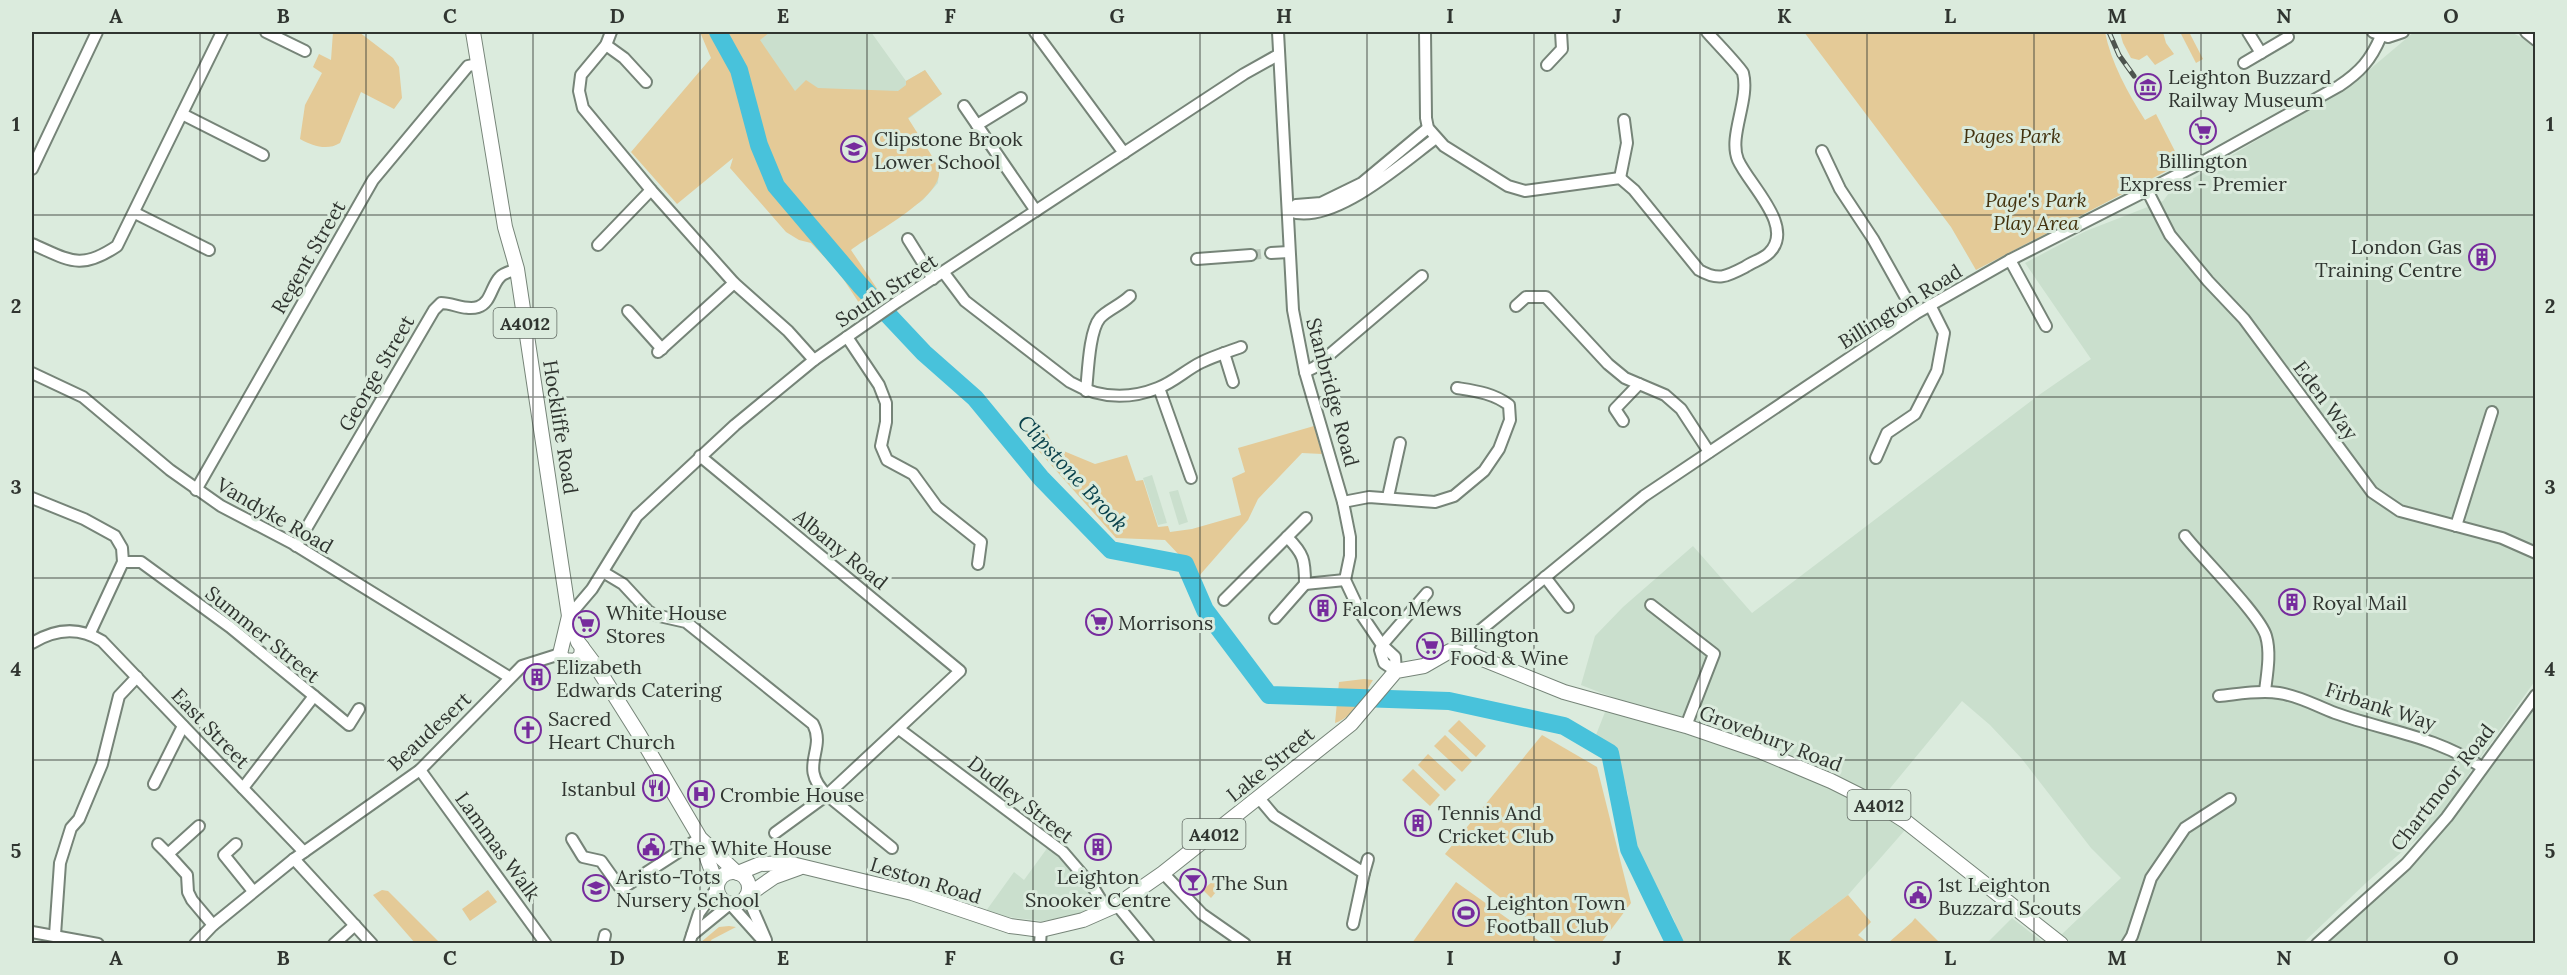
<svg xmlns="http://www.w3.org/2000/svg" width="2567" height="975" font-family="Lora,serif">
  <style>
    .built { fill: #cadfcd }
    .green { fill: #e4ca97 }
    .lines { fill: none; stroke-linecap: round; stroke-linejoin: round }
    .river { stroke: #48c2db; stroke-width: 18 }
    .minor-tunnel { stroke: #b9c7ba; stroke-width: 10; stroke-dasharray: 10 5; stroke-linecap: butt }
    .minor-casing { stroke: #768478; stroke-width: 14 }
    .major-casing { stroke: #768478; stroke-width: 16 }
    .minor { stroke: #fff; stroke-width: 10 }
    .major { stroke: #fff; stroke-width: 14 }
    .rail-casing { stroke: #4d544e; stroke-width: 5 }
    .rail { stroke: #dbebdd; stroke-width: 3; stroke-dasharray: 9; stroke-linecap: butt }
    .grid { fill: none; stroke: #303530; stroke-width: 1.5; stroke-opacity: 0.55 }
    .labels { text-anchor: middle; dominant-baseline: central; stroke-width: 6; stroke-linejoin: round; paint-order: stroke }
    .shield { fill: #dbebdd; stroke: #636c64; stroke-width: 1.5 }
    .shield-label { font-size: 18px; font-weight: bold; fill: #303530 }
    .poi-label { font-size: 20px; fill: #303530; stroke: #dbebdd; text-anchor: start }
    .park-label { font-size: 20px; font-style: italic; fill: #43320e; stroke: #dbebdd }
    .street-label { font-size: 20px; fill: #303530; stroke: #dbebdd }
    .water-label { font-size: 21px; font-style: italic; fill: #09414b; stroke: #dbebdd }
    .neatline { fill: none; stroke: #303530; stroke-width: 2 }
    .grid-label { font-size: 20px; text-anchor: middle; font-weight: bold; fill: #303530 }
  </style>
  <rect width="100%" height="100%" fill="#dbebdd"/>
  <g class="built">
    <polygon points="739,32 871,32 906,81 925,70 942,94 908,119 939,170 938,183 923,200 864,240"/>
    <polygon points="2414,32 2511,32 2535,45 2535,681 2472,769 2441,818 2367,882 2303,943 2073,943 2061,935 2121,878 2091,848 2022,759 1990,725 1962,701 1882,798 1764,746 1668,719 1581,685 1595,636 1623,607 1693,546 1752,613 2039,395 2091,359 2025,263 2086,231 2163,201 2169,193 2344,88 2369,70"/>
    <polygon points="1152,475 1167,523 1158,525 1143,478"/>
    <polygon points="1178,490 1188,522 1179,525 1169,492"/>
    <polygon points="2535,703 2535,943 2326,944 2410,865"/>
    <polygon points="1605,712 1616,713 1755,755 1830,785 1905,830 1848,895 1791,938 1788,943 1677,943 1675,922 1666,904 1636,866 1630,844 1628,794 1621,770 1614,755 1596,735"/>
    <polygon points="1048,847 1095,895 1093,909 1085,914 1042,921 1008,917 986,911 1014,872 1024,880"/>
    <polygon points="2012,918 2044,943 1987,943"/>
  </g>
  <g class="green">
    <path d="M 333,32 L 359,32 L 393,58 L 399,67 L 402,98 L 394,109 L 361,92 L 340,143 C 327,151 313,146 300,139 L 305,105 L 322,73 L 313,67 L 319,54 L 331,60 Z"/>
    <path d="M 700,32 L 770,32 L 760,40 L 795,91 L 806,80 L 818,88 L 898,91 L 906,85 L 906,81 L 925,70 L 942,94 L 908,118 C 915,130 937,161 939,171 C 942,198 871,234 851,250 L 882,296 L 863,309 L 838,271 L 811,243 L 799,240 L 786,232 L 730,168 L 733,158 L 677,204 L 631,152 L 711,58 Z"/>
    <path d="M 1804,32 L 2105,32 C 2111,63 2128,93 2145,120 L 2156,114 L 2180,161 L 2176,166 L 1976,270 L 1951,227 Z"/>
    <polygon points="2120,32 2163,32 2166,43 2174,54 2155,65 2147,55 2139,60 2131,58 2123,43"/>
    <polygon points="2180,32 2189,32 2203,59 2196,63"/>
    <polygon points="1314,426 1322,454 1302,453 1258,499 1248,520 1199,576 1165,540 1116,538 1028,439 1047,433 1054,447 1095,464 1127,455 1136,481 1143,480 1158,527 1168,526 1170,532 1192,529 1241,515 1232,478 1245,472 1238,448"/>
    <path d="M 1364,679 L 1373,680 C 1363,696 1354,717 1335,723 L 1339,682 Z"/>
    <polygon points="1459,720 1486,746 1476,757 1448,731"/>
    <polygon points="1445,735 1472,761 1462,772 1434,746"/>
    <polygon points="1542,735 1597,767 1631,903 1601,943 1558,943 1445,854"/>
    <polygon points="1428,754 1456,780 1445,791 1418,765"/>
    <polygon points="1413,769 1440,795 1430,806 1402,780"/>
    <polygon points="1215,879 1221,886 1211,898 1203,890"/>
    <polygon points="1456,882 1542,943 1412,943"/>
    <polygon points="382,890 388,891 440,943 415,943 373,895"/>
    <polygon points="488,890 497,902 470,921 462,909"/>
    <polygon points="1848,895 1871,922 1858,935 1868,943 1788,943 1791,938"/>
    <polygon points="1915,918 1940,943 1888,943 1912,922"/>
    <polygon points="729,926 736,927 711,940 712,943 700,943 719,927"/>
  </g>
  <g class="lines">
    <polyline class="river" points="718,32 739,70 759,145 776,186 860,285 924,353 975,398 1041,478 1111,550 1185,564 1205,610 1269,695 1449,701 1564,726 1610,753 1629,849 1675,944"/>
    <polyline class="minor-tunnel" points="1251,255 1271,253"/>
    <defs>
      <g id="minor">
        <polyline points="266,32 305,51"/>
        <polyline points="611,32 606,45 581,75 579,91 583,108 651,190 734,283 788,331 814,360"/>
        <polyline points="1035,32 1124,153"/>
        <polyline points="1278,32 1293,310 1305,372 1343,502 1350,537 1350,556 1345,580 1361,614 1382,645 1380,650 1384,663 1396,671"/>
        <path d="M 1425,32 L 1426,118 L 1428,128 L 1444,146 L 1508,186 L 1525,191 L 1620,178 L 1634,190 L 1699,270 C 1718,281 1726,277 1745,267 C 1752,262 1763,259 1769,253 C 1796,227 1749,185 1738,160 C 1728,136 1750,100 1743,73 C 1741,68 1713,39 1707,32"/>
        <polyline points="2248,32 2261,53"/>
        <polyline points="2373,32 2388,37 2403,32"/>
        <polyline points="2526,32 2536,40"/>
        <polyline points="606,45 624,58 646,82"/>
        <polyline points="2244,63 2288,37"/>
        <polyline points="1547,65 1562,49 1561,32"/>
        <polyline points="964,106 1036,211"/>
        <polyline points="182,114 263,155"/>
        <polyline points="977,125 1021,98"/>
        <path d="M 1428,128 L 1362,183 L 1321,203 L 1296,205 L 1289,211 C 1332,227 1402,163 1436,138"/>
        <polyline points="1822,151 1840,189 1873,239 1915,314"/>
        <polyline points="32,169 97,32"/>
        <polyline points="1620,178 1627,143 1624,120"/>
        <polyline points="2147,190 2170,235 2208,281 2244,319 2372,492 2400,511 2502,538 2536,553"/>
        <polyline points="135,213 209,250"/>
        <polyline points="908,239 933,279"/>
        <path d="M 32,244 C 69,260 80,271 117,246 L 222,32"/>
        <polyline points="598,245 651,190"/>
        <polyline points="1271,253 1289,252"/>
        <polyline points="1197,259 1251,255"/>
        <polyline points="2010,260 2046,326"/>
        <path d="M 944,273 L 965,301 L 974,308 L 1070,382 C 1098,398 1128,400 1158,388 C 1174,382 1187,369 1202,362 C 1214,356 1228,352 1241,347"/>
        <polyline points="1516,306 1526,297 1546,297 1608,364 1625,378 1665,395 1681,409 1709,452"/>
        <polyline points="628,311 662,349"/>
        <polyline points="847,337 879,385 886,403 886,422 881,446 887,460 913,474 937,507 981,542 978,564"/>
        <polyline points="658,352 734,283"/>
        <polyline points="1224,353 1233,382"/>
        <polyline points="1305,372 1315,367 1422,276"/>
        <polyline points="32,373 83,397 170,470 221,506 292,543 509,677"/>
        <polyline points="1159,388 1191,478"/>
        <path d="M 1086,391 C 1088,373 1089,331 1100,318 C 1107,310 1121,305 1130,296"/>
        <polyline points="1623,421 1615,409 1639,384"/>
        <polyline points="700,456 960,671 827,795 892,848"/>
        <polyline points="1876,458 1887,433 1915,414 1937,371 1944,333 1930,305"/>
        <polyline points="196,490 373,180 468,66 478,64"/>
        <polyline points="1388,497 1400,443"/>
        <polyline points="32,498 84,519 115,536 122,548 123,562 90,633"/>
        <path d="M 1343,502 L 1369,497 L 1435,502 L 1454,496 L 1484,471 L 1499,449 L 1510,420 L 1509,405 C 1493,393 1476,391 1457,388"/>
        <polyline points="2456,526 2492,412"/>
        <path d="M 2185,536 C 2202,558 2260,615 2266,636 C 2271,653 2267,674 2265,691"/>
        <path d="M 1287,537 C 1304,554 1305,560 1305,584 L 1345,580"/>
        <path d="M 296,546 L 434,310 L 441,303 C 453,303 466,311 478,307 C 491,303 491,286 500,277 C 503,273 512,271 517,269"/>
        <polyline points="123,562 141,562 230,627 314,696 243,788"/>
        <path d="M 603,572 L 623,584 L 648,611 L 655,615 L 686,622 L 813,724 C 827,751 797,766 827,795 L 775,833"/>
        <polyline points="1545,577 1568,607"/>
        <polyline points="1224,600 1306,518"/>
        <polyline points="1651,605 1714,654 1686,726"/>
        <polyline points="569,616 592,589 637,516 735,425 814,360 897,302 1244,74 1278,55"/>
        <polyline points="1275,618 1305,584"/>
        <path d="M 32,643 C 55,629 78,626 102,641 L 304,852"/>
        <polyline points="1382,645 1427,593"/>
        <polyline points="1382,645 1395,657 1396,671"/>
        <path d="M 1465,652 L 1477,633 L 1644,496 L 1915,314 L 2010,260 L 2195,166 L 2339,86 C 2360,72 2371,60 2381,36"/>
        <polyline points="314,696 349,725 359,709"/>
        <path d="M 2219,696 C 2239,694 2259,690 2279,693 C 2300,696 2316,706 2335,713 C 2389,732 2432,735 2482,767"/>
        <polyline points="899,729 1063,852 1093,887 1107,910"/>
        <polyline points="420,770 546,944"/>
        <polyline points="154,784 183,726"/>
        <polyline points="1258,797 1274,816 1364,873 1353,924"/>
        <polyline points="199,826 168,854 187,875 188,892 192,900 213,925"/>
        <polyline points="572,839 583,857 601,861 621,889 700,838"/>
        <polyline points="158,844 168,854"/>
        <polyline points="236,844 224,855 253,891"/>
        <polyline points="294,859 372,944"/>
        <polyline points="1163,873 1202,914 1245,944"/>
        <polyline points="1364,873 1368,859"/>
        <polyline points="747,896 766,940"/>
        <polyline points="731,905 766,944"/>
        <polyline points="1117,905 1149,944"/>
        <polyline points="32,932 98,944"/>
        <polyline points="55,935 60,863 71,828 79,819 102,764 119,696 137,677"/>
        <polyline points="692,935 730,904"/>
        <polyline points="195,944 213,925 294,859 420,770 522,666 560,654"/>
        <polyline points="334,944 355,925"/>
        <polyline points="603,944 605,935"/>
        <polyline points="689,944 699,913 717,888"/>
        <polyline points="1040,944 1041,930"/>
        <polyline points="2127,944 2132,936 2151,878 2185,828 2230,799"/>
        <polyline points="2317,944 2406,864 2447,817 2536,695"/>
      </g>
      <g id="major">
        <polyline points="473,32 505,227 517,269 569,616 578,642 596,666 640,736 700,838 736,872"/>
        <polyline points="569,616 560,654 564,660 575,661 581,656 582,647"/>
        <polyline points="700,839 717,885"/>
        <circle cx="733" cy="888" r="16"/>
        <polyline points="738,873 760,864 788,863 912,893 1010,926 1041,930 1083,920 1117,905 1163,873 1351,724 1396,671 1424,666 1450,651 1470,654 1564,692 1686,726 1762,752 1831,781 1883,807 1905,821 2061,944"/>
        <polyline points="748,895 774,877 799,868"/>
      </g>
    </defs>
    <use href="#minor" class="minor-casing"/>
    <use href="#major" class="major-casing"/>
    <use href="#minor" class="minor"/>
    <use href="#major" class="major"/>
    <defs>
      <polyline id="rail" points="2109,32 2119,55 2134,76"/>
    </defs>
    <use href="#rail" class="rail-casing"/>
    <use href="#rail" class="rail"/>
  </g>
  <path class="grid" d="M 200,32 L 200,944M 366,32 L 366,944M 533,32 L 533,944M 700,32 L 700,944M 867,32 L 867,944M 1033,32 L 1033,944M 1200,32 L 1200,944M 1367,32 L 1367,944M 1534,32 L 1534,944M 1700,32 L 1700,944M 1867,32 L 1867,944M 2034,32 L 2034,944M 2201,32 L 2201,944M 2367,32 L 2367,944M 32,215 L 2536,215M 32,397 L 2536,397M 32,578 L 2536,578M 32,760 L 2536,760"/>
  <defs>
    <symbol id="museum-ring" viewBox="-11 -11 22 22"><circle r="9.5" fill="#dbebdd" stroke="#762b9d" stroke-width="1.5"/><path d="M0-6L6-3V-2H-6V-3ZM-5-1h2V3h-2ZM-1-1h2V3h-2ZM3-1h2V3H3ZM-6 4H6V6H-6Z" fill="#762b9d"/></symbol>
    <symbol id="supermarket-ring" viewBox="-11 -11 22 22"><circle r="9.5" fill="#dbebdd" stroke="#762b9d" stroke-width="1.5"/><path d="M-6-5.5h2.5l.6 2H6L4.5 2H-2.5L-4.4-4H-6ZM-1.5 3.2a1.3 1.3 0 1 0 .1 0ZM3 3.2a1.3 1.3 0 1 0 .1 0Z" fill="#762b9d"/></symbol>
    <symbol id="school-ring" viewBox="-11 -11 22 22"><circle r="9.5" fill="#dbebdd" stroke="#762b9d" stroke-width="1.5"/><path d="M0-5L7-2L0 1L-7-2ZM-4 1L0 2.5L4 1V4Q0 6-4 4Z" fill="#762b9d"/></symbol>
    <symbol id="building-ring" viewBox="-11 -11 22 22"><circle r="9.5" fill="#dbebdd" stroke="#762b9d" stroke-width="1.5"/><path d="M-4-6H4V6H1V3H-1V6H-4ZM-2.5-4.3h1.7v1.8h-1.7ZM.8-4.3h1.7v1.8H.8ZM-2.5-1h1.7V.8h-1.7ZM.8-1h1.7V.8H.8Z" fill="#762b9d"/></symbol>
    <symbol id="church-ring" viewBox="-11 -11 22 22"><circle r="9.5" fill="#dbebdd" stroke="#762b9d" stroke-width="1.5"/><path d="M-1.2-6h2.4v3.5h3.3v2.4h-3.3V6h-2.4V-.1h-3.3v-2.4h3.3Z" fill="#762b9d"/></symbol>
    <symbol id="restaurant-ring" viewBox="-11 -11 22 22"><circle r="9.5" fill="#dbebdd" stroke="#762b9d" stroke-width="1.5"/><path d="M-5-6h1v4h1v-4h1v4h1v-4h1v5L-1.5 .5V6h-2V.5L-5-1ZM5-6V6H3V1.5H1.5Q1.5-4 5-6Z" fill="#762b9d"/></symbol>
    <symbol id="hospital-ring" viewBox="-11 -11 22 22"><circle r="9.5" fill="#dbebdd" stroke="#762b9d" stroke-width="1.5"/><path d="M-5-5h3v3.5h4V-5h3V5h-3V1.5h-4V5h-3Z" fill="#762b9d"/></symbol>
    <symbol id="civic-ring" viewBox="-11 -11 22 22"><circle r="9.5" fill="#dbebdd" stroke="#762b9d" stroke-width="1.5"/><path d="M-.6-6.5H3V-4.5H.6V-3L4-1V1h2V6H-6V1h2V-1L-.6-3ZM-1.2 2.5V6h2.4V2.5Z" fill="#762b9d"/></symbol>
    <symbol id="bar-ring" viewBox="-11 -11 22 22"><circle r="9.5" fill="#dbebdd" stroke="#762b9d" stroke-width="1.5"/><path d="M-6-5H6L.8 .8V4.5H3.5V6h-7V4.5H-.8V.8Z" fill="#762b9d"/></symbol>
    <symbol id="stadium-ring" viewBox="-11 -11 22 22"><circle r="9.5" fill="#dbebdd" stroke="#762b9d" stroke-width="1.5"/><path d="M0-5a6.5 5 0 1 0 0 10a6.5 5 0 1 0 0-10ZM-3.5-1.8h7v3.6h-7Z" fill="#762b9d"/></symbol>
  </defs>
  <g fill-rule="evenodd">
    <use href="#museum-ring" x="2133" y="72" width="30" height="30"/>
    <use href="#supermarket-ring" x="2188" y="116" width="30" height="30"/>
    <use href="#school-ring" x="839" y="134" width="30" height="30"/>
    <use href="#building-ring" x="2467" y="242" width="30" height="30"/>
    <use href="#building-ring" x="2277" y="587" width="30" height="30"/>
    <use href="#building-ring" x="1308" y="593" width="30" height="30"/>
    <use href="#supermarket-ring" x="1084" y="607" width="30" height="30"/>
    <use href="#supermarket-ring" x="571" y="609" width="30" height="30"/>
    <use href="#supermarket-ring" x="1415" y="631" width="30" height="30"/>
    <use href="#building-ring" x="522" y="662" width="30" height="30"/>
    <use href="#church-ring" x="513" y="715" width="30" height="30"/>
    <use href="#restaurant-ring" x="641" y="773" width="30" height="30"/>
    <use href="#hospital-ring" x="686" y="779" width="30" height="30"/>
    <use href="#building-ring" x="1403" y="808" width="30" height="30"/>
    <use href="#civic-ring" x="636" y="832" width="30" height="30"/>
    <use href="#building-ring" x="1083" y="832" width="30" height="30"/>
    <use href="#bar-ring" x="1178" y="867" width="30" height="30"/>
    <use href="#school-ring" x="581" y="873" width="30" height="30"/>
    <use href="#civic-ring" x="1903" y="880" width="30" height="30"/>
    <use href="#stadium-ring" x="1451" y="898" width="30" height="30"/>
  </g>
  <g class="labels">
    <g class="shield">
      <rect x="493.5" y="308" width="63" height="30" rx="4.5"/>
      <rect x="1847.5" y="790" width="63" height="30" rx="4.5"/>
      <rect x="1182.5" y="819" width="63" height="30" rx="4.5"/>
    </g>
    <g class="shield-label">
      <text x="525" y="323">A4012</text>
      <text x="1879" y="805">A4012</text>
      <text x="1214" y="834">A4012</text>
    </g>
    <g class="poi-label">
      <text x="2168" y="76">Leighton Buzzard<tspan x="2168" dy="23">Railway Museum</tspan></text>
      <text x="874" y="138">Clipstone Brook<tspan x="874" dy="23">Lower School</tspan></text>
      <text x="2203" y="160" text-anchor="middle">Billington<tspan x="2203" dy="23">Express - Premier</tspan></text>
      <text x="2462" y="246" text-anchor="end">London Gas<tspan x="2462" dy="23">Training Centre</tspan></text>
      <text x="2312" y="602">Royal Mail</text>
      <text x="1342" y="608">Falcon Mews</text>
      <text x="606" y="612">White House<tspan x="606" dy="23">Stores</tspan></text>
      <text x="1118" y="622">Morrisons</text>
      <text x="1450" y="634">Billington<tspan x="1450" dy="23">Food &amp; Wine</tspan></text>
      <text x="556" y="666">Elizabeth<tspan x="556" dy="23">Edwards Catering</tspan></text>
      <text x="548" y="718">Sacred<tspan x="548" dy="23">Heart Church</tspan></text>
      <text x="636" y="788" text-anchor="end">Istanbul</text>
      <text x="720" y="794">Crombie House</text>
      <text x="1438" y="812">Tennis And<tspan x="1438" dy="23">Cricket Club</tspan></text>
      <text x="670" y="847">The White House</text>
      <text x="616" y="876">Aristo-Tots<tspan x="616" dy="23">Nursery School</tspan></text>
      <text x="1098" y="876" text-anchor="middle">Leighton<tspan x="1098" dy="23">Snooker Centre</tspan></text>
      <text x="1212" y="882">The Sun</text>
      <text x="1938" y="884">1st Leighton<tspan x="1938" dy="23">Buzzard Scouts</tspan></text>
      <text x="1486" y="902">Leighton Town<tspan x="1486" dy="23">Football Club</tspan></text>
    </g>
    <g class="park-label">
      <text x="2012" y="135">Pages Park</text>
      <text x="2036" y="199">Page's Park<tspan x="2036" dy="23">Play Area</tspan></text>
    </g>
    <g class="street-label">
      <text transform="translate(308 257) rotate(-60)">Regent Street</text>
      <text transform="translate(886 290) rotate(-33)">South Street</text>
      <text transform="translate(1900 306) rotate(-32)">Billington Road</text>
      <text transform="translate(376 373) rotate(-60)">George Street</text>
      <text transform="translate(1333 392) rotate(75)">Stanbridge Road</text>
      <text transform="translate(2326 400) rotate(53)">Eden Way</text>
      <text transform="translate(561 427) rotate(81)">Hockliffe Road</text>
      <text transform="translate(275 515) rotate(30)">Vandyke Road</text>
      <text transform="translate(841 549) rotate(39)">Albany Road</text>
      <text transform="translate(263 634) rotate(39)">Summer Street</text>
      <text transform="translate(2381 706) rotate(18)">Firbank Way</text>
      <text transform="translate(211 728) rotate(46)">East Street</text>
      <text transform="translate(429 731) rotate(-43)">Beaudesert</text>
      <text transform="translate(1771 738) rotate(21)">Grovebury Road</text>
      <text transform="translate(1270 764) rotate(-39)">Lake Street</text>
      <text transform="translate(2442 787) rotate(-52)">Chartmoor Road</text>
      <text transform="translate(1021 799) rotate(38)">Dudley Street</text>
      <text transform="translate(498 846) rotate(54)">Lammas Walk</text>
      <text transform="translate(926 880) rotate(17)">Leston Road</text>
    </g>
    <g class="water-label">
      <text transform="translate(1073 473) rotate(47)">Clipstone Brook</text>
    </g>
  </g>
  <rect width="2567" height="975" fill="none" stroke="#dbebdd" stroke-width="66"/>
  <rect x="33" y="33" width="2501" height="909" class="neatline"/>
  <g class="grid-label">
    <text x="116" y="23">A</text>
    <text x="283" y="23">B</text>
    <text x="450" y="23">C</text>
    <text x="617" y="23">D</text>
    <text x="783" y="23">E</text>
    <text x="950" y="23">F</text>
    <text x="1117" y="23">G</text>
    <text x="1284" y="23">H</text>
    <text x="1450" y="23">I</text>
    <text x="1617" y="23">J</text>
    <text x="1784" y="23">K</text>
    <text x="1950" y="23">L</text>
    <text x="2117" y="23">M</text>
    <text x="2284" y="23">N</text>
    <text x="2451" y="23">O</text>
    <text x="16" y="131">1</text>
    <text x="2550" y="131">1</text>
    <text x="16" y="313">2</text>
    <text x="2550" y="313">2</text>
    <text x="16" y="494">3</text>
    <text x="2550" y="494">3</text>
    <text x="16" y="676">4</text>
    <text x="2550" y="676">4</text>
    <text x="16" y="858">5</text>
    <text x="2550" y="858">5</text>
    <text x="116" y="965">A</text>
    <text x="283" y="965">B</text>
    <text x="450" y="965">C</text>
    <text x="617" y="965">D</text>
    <text x="783" y="965">E</text>
    <text x="950" y="965">F</text>
    <text x="1117" y="965">G</text>
    <text x="1284" y="965">H</text>
    <text x="1450" y="965">I</text>
    <text x="1617" y="965">J</text>
    <text x="1784" y="965">K</text>
    <text x="1950" y="965">L</text>
    <text x="2117" y="965">M</text>
    <text x="2284" y="965">N</text>
    <text x="2451" y="965">O</text>
  </g>
</svg>
